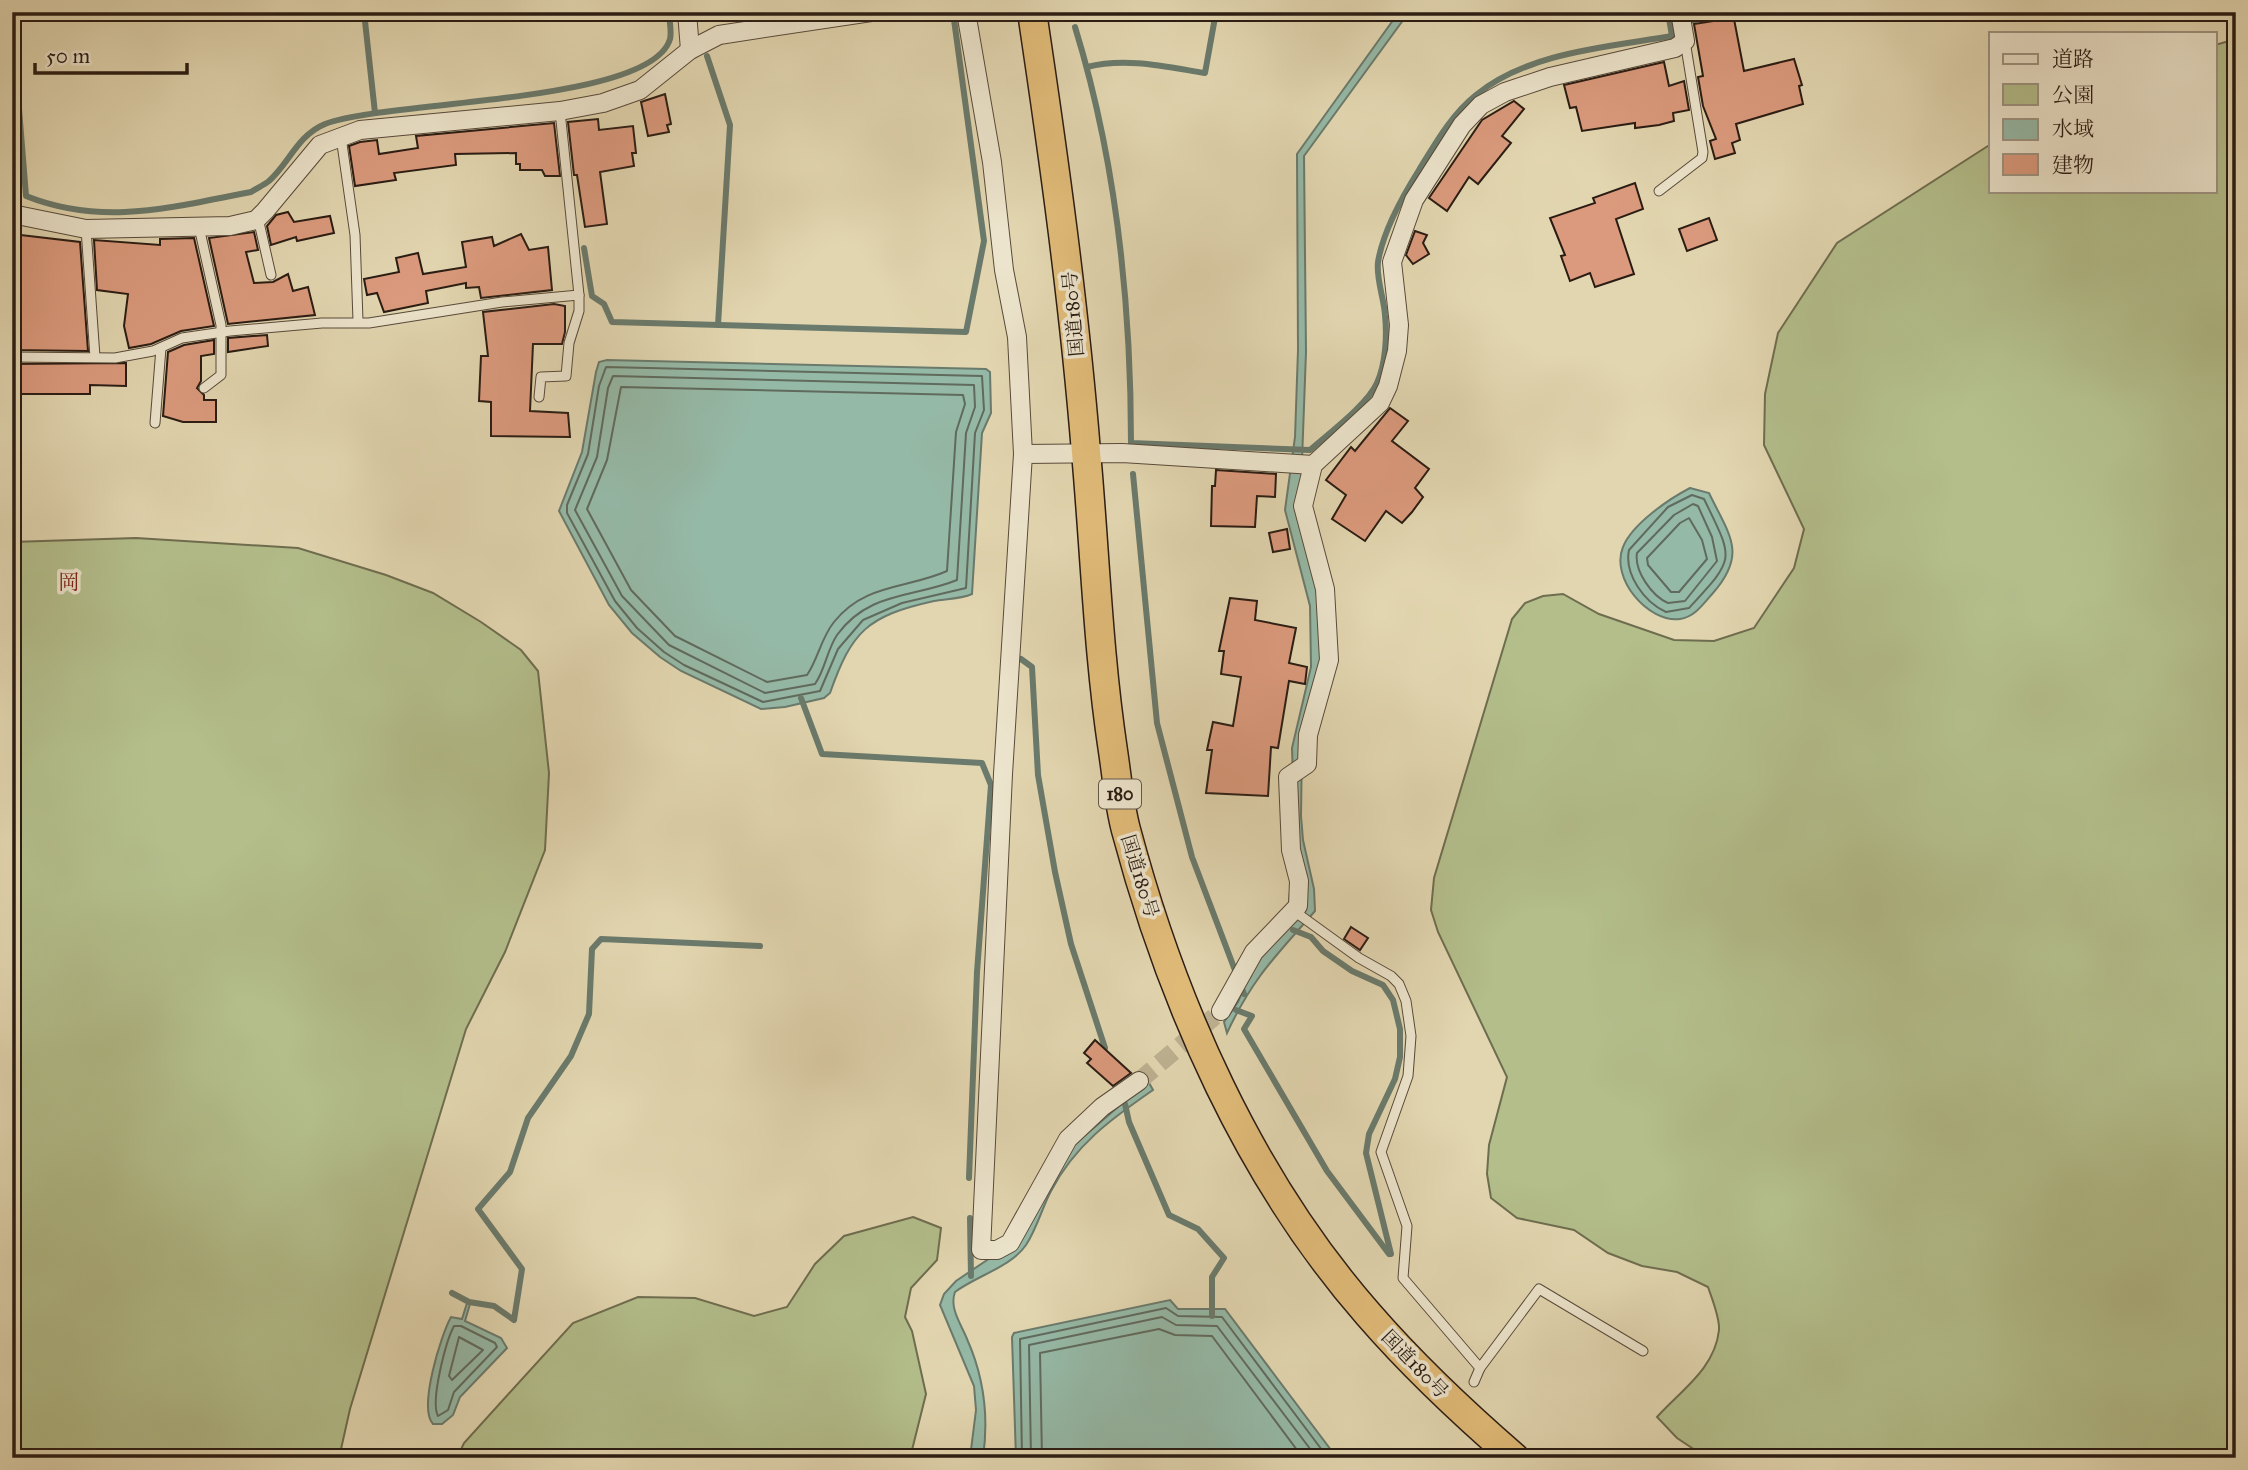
<svg xmlns="http://www.w3.org/2000/svg" width="2248" height="1470" font-family="'IM FELL Great Primer','Noto Serif JP',serif">
  <style>
    .green { fill: #b3be8b; stroke: #6e6d4f; stroke-width: 2 }
    .water { fill: #95b9a7; stroke: #6a7a6c; stroke-width: 2 }
    .lines { fill: none; stroke-linecap: round; stroke-linejoin: round }
    .shore { stroke: #606a5d; stroke-width: 2 }
    .stream { stroke: #6a7a6c; stroke-width: 6 }
    .building { fill: #db9a7d; stroke: #2a1c13; stroke-width: 2 }
    .minor-tunnel { stroke: #bdb191; stroke-width: 18; stroke-dasharray: 18 9; stroke-linecap: butt }
    .service-casing { stroke: #584a3a; stroke-width: 11 }
    .minor-casing { stroke: #584a3a; stroke-width: 20 }
    .trunk-casing { stroke: #2a1c13; stroke-width: 31 }
    .service { stroke: #ece4cc; stroke-width: 9 }
    .minor { stroke: #ece4cc; stroke-width: 18 }
    .trunk { stroke: #e1bb78; stroke-width: 28 }
    .labels { text-anchor: middle; dominant-baseline: central; stroke-width: 7; stroke-linejoin: round; paint-order: stroke }
    .shield { fill: #ece4cc; stroke: #64584a; stroke-width: 2 }
    .shield-label { font-size: 18px; font-weight: bold; fill: #2a1c13 }
    .street-label { font-size: 19px; fill: #2a1c13; stroke: #ece4cc }
    .neighbourhood-label { font-size: 21px; fill: #7a1f14; stroke: #ece4cc }
  </style>
  <rect width="100%" height="100%" fill="#e2d6b0"/>
  <filter id="stains"><feTurbulence type="fractalNoise" baseFrequency=".00286" numOctaves="4"/><feColorMatrix values="0 0 0 0 .2 0 0 0 0 .09 0 0 0 0 .02 0 0 0 .5 -.17"/></filter>
  <radialGradient id="worn" r=".72"><stop offset=".6" stop-color="#630" stop-opacity="0"/><stop offset="1" stop-color="#630" stop-opacity=".3"/></radialGradient>
  <g class="green">
    <path d="M 2236,39 L 2236,1458 L 1707,1458 L 1677,1438 L 1657,1417 C 1680,1391 1715,1369 1719,1330 C 1720,1318 1712,1299 1708,1287 L 1677,1272 L 1642,1266 L 1608,1253 L 1574,1230 L 1517,1218 L 1491,1198 L 1487,1174 L 1489,1145 L 1507,1077 L 1438,932 L 1431,910 L 1434,878 L 1512,619 L 1525,603 L 1543,596 L 1563,594 L 1599,614 L 1674,640 L 1714,641 L 1754,628 L 1794,568 L 1804,529 L 1764,445 L 1765,394 L 1778,333 L 1837,243 L 1991,144 L 1991,191 L 2215,191 L 2215,45 Z"/>
    <polygon points="136,538 298,548 386,575 433,593 481,622 521,650 538,671 549,773 545,850 505,952 466,1029 350,1409 339,1458 12,1458 12,542"/>
    <polygon points="913,1217 941,1228 937,1260 911,1288 905,1317 912,1331 926,1394 910,1458 457,1458 464,1443 573,1323 638,1297 695,1298 754,1316 787,1307 815,1264 844,1236"/>
  </g>
  <g class="water">
    <path d="M 1399,12 L 1409,12 L 1304,156 L 1306,352 L 1302,461 L 1320,598 L 1322,669 L 1302,743 L 1301,816 L 1303,840 L 1314,889 L 1315,911 C 1276,956 1253,977 1227,1033 L 1224,1022 L 1238,1002 L 1255,962 L 1287,924 L 1295,839 L 1292,748 L 1311,667 L 1310,606 L 1285,510 L 1295,437 L 1298,350 L 1297,154 Z"/>
    <path d="M 607,360 L 986,369 L 990,372 L 991,413 L 982,433 L 972,594 C 961,599 946,599 934,601 C 867,616 852,631 830,693 L 824,698 L 785,707 L 761,709 L 681,671 L 660,657 L 632,633 L 609,605 L 559,511 L 582,452 L 596,372 L 599,362 Z"/>
    <path d="M 1690,488 L 1709,493 C 1729,535 1748,553 1713,593 C 1704,603 1695,617 1680,619 C 1648,623 1610,578 1623,547 C 1632,524 1669,499 1690,488 Z"/>
    <path d="M 1148,1081 L 1153,1090 C 1111,1119 1075,1145 1051,1191 C 1042,1208 1037,1228 1026,1245 C 1011,1267 976,1276 955,1292 C 949,1308 961,1324 967,1339 C 984,1377 989,1416 983,1458 L 970,1458 L 976,1410 L 974,1386 L 940,1305 L 944,1294 L 956,1281 L 993,1256 L 1060,1157 Z"/>
    <polygon points="1170,1300 1178,1309 1225,1309 1337,1458 1016,1458 1012,1337 1014,1333"/>
    <path d="M 467,1303 L 470,1304 L 465,1321 L 501,1338 L 507,1348 L 460,1397 L 453,1415 L 442,1424 L 433,1424 C 418,1408 441,1335 451,1317 L 462,1319 Z"/>
  </g>
  <g class="lines">
    <g class="shore">
      <polygon points="606,367 982,376 984,410 975,433 966,588 902,603 863,620 838,649 820,691 763,702 684,665 664,652 637,628 615,601 567,513 567,505 588,454 599,386"/>
      <path d="M 613,376 L 974,385 L 975,407 L 966,433 L 957,580 C 913,598 869,591 837,635 C 827,650 825,670 815,684 L 765,693 L 669,645 L 622,596 L 575,510 L 597,457 L 608,388 Z"/>
      <path d="M 621,387 L 963,395 L 965,404 L 956,432 L 947,571 C 907,589 865,583 834,622 C 821,638 818,659 807,675 L 767,682 L 675,636 L 631,590 L 587,509 L 607,460 Z"/>
      <path d="M 1692,495 L 1704,499 C 1734,561 1736,557 1689,608 L 1666,612 C 1644,602 1624,574 1629,550 L 1668,507 Z"/>
      <path d="M 1693,504 L 1698,506 L 1712,537 L 1717,561 L 1685,601 L 1668,603 C 1652,596 1634,571 1637,553 L 1674,515 Z"/>
      <polygon points="1689,518 1702,540 1707,559 1679,592 1671,592 1648,565 1647,558 1680,523"/>
      <path d="M 461,1326 L 495,1343 L 497,1347 L 454,1392 L 448,1410 L 438,1416 C 430,1401 446,1341 454,1326 Z"/>
      <polygon points="459,1337 483,1350 452,1380 449,1376"/>
      <polyline points="1022,1458 1020,1339 1166,1308 1178,1316 1222,1317 1328,1458"/>
      <polyline points="1031,1458 1029,1345 1162,1317 1176,1325 1217,1326 1317,1458"/>
      <polyline points="1042,1458 1040,1353 1159,1329 1175,1335 1212,1336 1303,1458"/>
    </g>
    <g class="stream">
      <path d="M 17,12 L 17,84 L 26,196 C 104,227 172,207 251,192 C 257,188 264,185 269,181 C 289,163 298,135 325,124 C 386,100 651,104 670,39 C 672,31 669,20 669,12"/>
      <polyline points="364,12 375,113"/>
      <polyline points="1682,22 1745,12"/>
      <path d="M 1075,27 C 1116,160 1131,304 1131,443 L 1310,450 C 1328,434 1368,404 1377,383 C 1386,363 1387,335 1385,315 C 1384,298 1376,279 1378,262 C 1383,231 1402,197 1419,170 C 1435,144 1451,115 1476,95 C 1528,52 1608,47 1672,36 L 1668,12"/>
      <polyline points="707,56 730,125 718,325"/>
      <path d="M 1087,67 C 1126,57 1167,67 1205,73 L 1216,12"/>
      <polyline points="584,248 592,296 604,304 612,322 966,332 984,241 953,12"/>
      <polyline points="1133,474 1157,723 1192,857 1244,994"/>
      <polyline points="1021,659 1032,667 1038,775 1055,872 1071,944 1105,1048"/>
      <polyline points="801,698 822,754 982,763 991,785 977,972 969,1178"/>
      <polyline points="1293,930 1311,937 1323,951 1352,971 1383,985 1393,1000 1400,1029 1400,1057 1395,1079 1369,1134 1366,1153 1391,1254"/>
      <polyline points="1236,1010 1252,1016 1244,1029 1327,1171 1389,1254"/>
      <polyline points="1125,1104 1129,1122 1169,1215 1198,1229 1224,1258 1212,1277 1212,1316"/>
      <polyline points="970,1218 971,1276"/>
      <polyline points="452,1293 469,1302 494,1306 514,1320 522,1269 478,1209 510,1172 528,1118 571,1056 589,1014 592,949 601,939 760,946"/>
    </g>
  </g>
  <g class="building">
    <polygon points="1726,19 1734,19 1744,71 1794,59 1802,85 1799,86 1803,104 1736,124 1740,140 1732,143 1735,153 1715,159 1710,141 1716,139 1703,106 1698,77 1703,76 1694,24"/>
    <polygon points="1664,62 1669,86 1684,81 1689,110 1673,113 1674,121 1659,125 1635,128 1635,123 1582,131 1576,107 1570,108 1564,85"/>
    <polygon points="665,94 671,124 667,125 669,132 648,136 641,102"/>
    <polygon points="1514,101 1524,109 1502,136 1511,143 1478,184 1469,177 1447,211 1429,198 1482,120"/>
    <polygon points="598,119 599,130 633,126 636,153 632,153 634,166 600,172 607,224 585,227 577,175 574,175 568,122"/>
    <polygon points="554,123 560,176 545,176 542,170 520,170 520,164 516,164 516,153 455,154 456,165 394,173 396,180 355,186 349,146 360,142 377,140 379,154 418,148 416,136"/>
    <polygon points="1635,183 1643,209 1616,219 1634,274 1595,287 1590,273 1570,281 1561,256 1565,255 1550,218 1595,203 1593,198"/>
    <polygon points="288,212 294,222 330,216 334,233 297,241 296,237 271,245 267,226 276,215"/>
    <polygon points="1709,218 1717,240 1687,251 1679,229"/>
    <polygon points="1415,231 1427,235 1423,243 1429,254 1413,264 1406,255"/>
    <polygon points="254,232 258,250 246,252 254,283 273,282 288,274 293,291 308,287 315,315 228,324 209,238"/>
    <polygon points="12,234 80,242 88,351 12,350"/>
    <polygon points="521,234 529,250 548,247 552,290 481,298 479,287 466,288 466,283 426,291 428,303 384,312 377,293 367,295 364,279 399,272 396,258 418,253 423,274 466,267 462,242 492,237 494,246"/>
    <polygon points="194,238 214,326 181,331 151,344 129,348 124,326 128,294 97,290 94,240 160,245 160,239"/>
    <polygon points="554,304 565,306 565,332 562,344 533,344 530,411 568,413 570,437 491,436 491,402 479,401 481,356 488,356 483,312"/>
    <polygon points="267,335 268,346 228,352 228,338"/>
    <polygon points="214,340 214,354 201,356 201,381 197,388 204,395 204,400 216,400 216,422 183,422 163,416 168,352 184,345"/>
    <polygon points="126,363 126,386 90,385 90,394 12,394 12,364"/>
    <polygon points="1390,408 1408,421 1392,441 1429,469 1415,488 1423,497 1412,512 1402,523 1386,511 1365,541 1332,519 1346,495 1326,480 1351,447 1355,451"/>
    <polygon points="1216,470 1276,474 1275,497 1257,496 1255,527 1211,526 1212,486 1215,486"/>
    <polygon points="1287,529 1290,549 1273,552 1269,533"/>
    <polygon points="1230,598 1257,601 1255,620 1296,628 1289,663 1307,667 1305,684 1289,681 1278,748 1271,747 1268,796 1206,793 1212,750 1207,750 1213,722 1233,726 1241,677 1221,674 1224,651 1219,651"/>
    <polygon points="1351,927 1368,938 1360,950 1344,939"/>
    <polygon points="1095,1040 1131,1073 1113,1086 1087,1063 1091,1059 1084,1053"/>
  </g>
  <g class="lines">
    <polyline class="minor-tunnel" points="1139,1081 1221,1011"/>
    <defs>
      <g id="service">
        <polyline points="341,137 355,235 358,321"/>
        <polyline points="1659,191 1702,158 1703,152 1685,41"/>
        <polyline points="258,218 271,275"/>
        <polyline points="199,227 221,325 221,375 204,388"/>
        <polyline points="86,229 95,357"/>
        <polyline points="12,357 115,358 153,351 182,338 230,331 322,323 369,323 502,302 579,295"/>
        <polyline points="539,397 541,377 566,376 569,343 579,311 579,295 560,111"/>
        <polyline points="155,423 161,348"/>
        <polyline points="1294,911 1359,958 1391,976 1399,984 1406,1001 1411,1036 1408,1076 1381,1152 1407,1226 1403,1278 1480,1368"/>
        <polyline points="1474,1382 1480,1368 1539,1289 1643,1351"/>
      </g>
      <g id="minor">
        <polyline points="687,12 690,50"/>
        <polyline points="966,12 992,162 1004,270 1017,337 1023,454"/>
        <polyline points="12,214 86,229 230,226 256,220 265,211 320,145 360,130 560,111 603,103 640,90 690,50 719,35 871,12"/>
        <polyline points="1221,1011 1254,952 1298,906 1299,881 1291,850 1288,777 1307,764 1308,735 1329,660 1325,589 1303,506 1313,465 1380,403 1388,386 1397,351 1399,325 1392,262 1414,200 1462,125 1481,105 1505,92 1550,77 1675,48 1685,41 1680,12"/>
        <polyline points="1139,1081 1102,1107 1068,1139 1010,1243 997,1250 981,1250 1003,774 1023,454 1122,453 1313,465"/>
      </g>
      <path id="trunk" d="M 1032,12 C 1054,159 1074,304 1086,452 C 1095,552 1098,652 1113,751 C 1117,777 1119,804 1126,830 C 1172,1003 1249,1178 1368,1314 C 1413,1366 1463,1413 1515,1458"/>
    </defs>
    <use href="#service" class="service-casing"/>
    <use href="#minor" class="minor-casing"/>
    <use href="#trunk" class="trunk-casing"/>
    <use href="#service" class="service"/>
    <use href="#minor" class="minor"/>
    <use href="#trunk" class="trunk"/>
  </g>
  <g class="labels">
    <rect class="shield" x="1099" y="779.5" width="42" height="29" rx="5"/>
    <g class="shield-label">
      <text x="1120" y="794">180</text>
    </g>
    <g class="street-label">
      <text transform="translate(1073 314) rotate(-95)">国道180号</text>
      <text transform="translate(1140 876) rotate(73)">国道180号</text>
      <text transform="translate(1415 1364) rotate(46)">国道180号</text>
    </g>
    <g class="neighbourhood-label">
      <text x="69" y="582">岡</text>
    </g>
  </g>
  <rect width="2248" height="1470" fill="none" stroke="#e2d6b0" stroke-width="42"/>
  <rect x="14" y="14" width="2220" height="1442" fill="none" stroke="#2a1c13" stroke-width="3.5"/>
  <rect x="21" y="21" width="2206" height="1428" fill="none" stroke="#2a1c13" stroke-width="2"/>
  <rect x="1989" y="32" width="228" height="161" fill="#ece4cc" stroke="#9e9482" stroke-width="2"/>
  <rect x="2003" y="54" width="35" height="10" fill="#ece4cc" stroke="#9e9482" stroke-width="2"/>
  <text x="2052" y="66" font-size="21" fill="#2a1c13">道路</text>
  <rect x="2003" y="84" width="35" height="21" fill="#b3be8b" stroke="#9e9482" stroke-width="2"/>
  <text x="2052" y="102" font-size="21" fill="#2a1c13">公園</text>
  <rect x="2003" y="119" width="35" height="21" fill="#95b9a7" stroke="#9e9482" stroke-width="2"/>
  <text x="2052" y="136" font-size="21" fill="#2a1c13">水域</text>
  <rect x="2003" y="154" width="35" height="21" fill="#db9a7d" stroke="#9e9482" stroke-width="2"/>
  <text x="2052" y="172" font-size="21" fill="#2a1c13">建物</text>
  <path d="M35 63v10h152v-10" fill="none" stroke="#2a1c13" stroke-width="3.5"/>
  <text x="46" y="63" font-size="21" fill="#2a1c13" stroke="#ece4cc" stroke-width="5" paint-order="stroke">50 m</text>
  <rect width="100%" height="100%" filter="url(#stains)"/>
  <rect width="100%" height="100%" fill="url(#worn)"/>
</svg>
